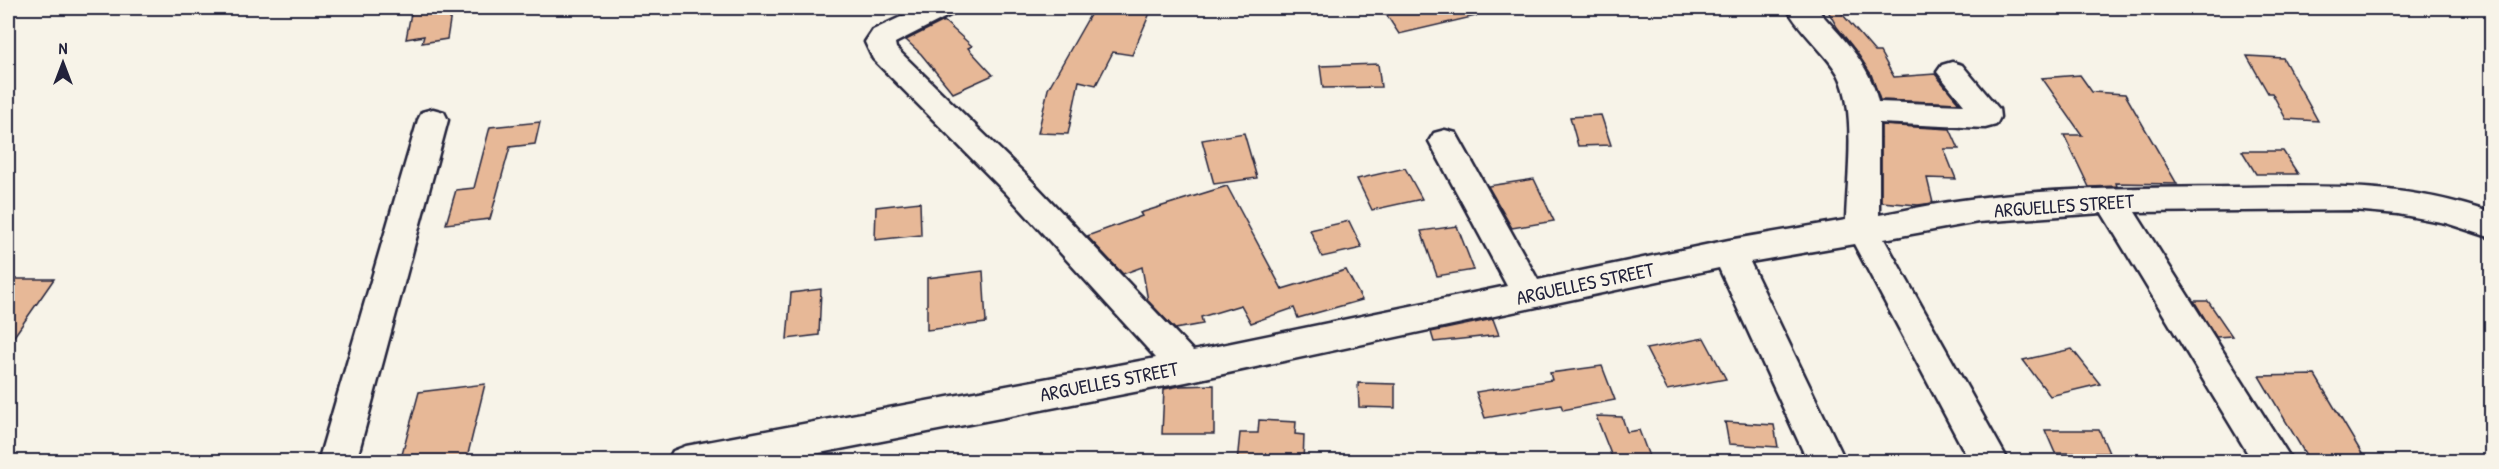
<svg xmlns="http://www.w3.org/2000/svg" width="2499" height="469" font-family="'Patrick Hand',sans-serif">
  <style>
    .building { fill: #e7b897; stroke: #22223b; stroke-width: 1.5 }
    .lines { fill: none; stroke-linecap: round; stroke-linejoin: round }
    .street-casing { stroke: #22223b; stroke-width: 5 }
    .street { fill: #f7f3e8; fill-rule: evenodd }
    .labels { text-anchor: middle; dominant-baseline: central; stroke-width: 5; stroke-linejoin: round; paint-order: stroke }
    .street-label { font-size: 20px; fill: #22223b; stroke: #f7f3e8 }
  </style>
  <rect width="100%" height="100%" fill="#f7f3e8"/>
  <filter id="ink" filterUnits="userSpaceOnUse"><feTurbulence type="fractalNoise" baseFrequency=".0167" numOctaves="2"/><feDisplacementMap in="SourceGraphic" scale="12" xChannelSelector="R" yChannelSelector="G"/><feConvolveMatrix kernelMatrix="1 2 1 2 8 2 1 2 1" color-interpolation-filters="sRGB"/></filter>
  <g filter="url(#ink)">
    <g class="building">
      <polygon points="412,8 452,8 447,39 422,43 424,36 406,39"/>
      <polygon points="1094,8 1150,13 1132,55 1113,52 1096,85 1079,81 1068,134 1038,133 1048,89"/>
      <polygon points="1382,8 1474,8 1476,16 1399,34"/>
      <polygon points="1829,8 1837,8 1875,52 1880,52 1894,77 1935,74 1959,103 1880,100 1871,74 1855,50 1837,27 1827,9"/>
      <polygon points="944,21 972,46 968,48 993,75 953,93 921,54 906,40"/>
      <polygon points="2247,56 2283,58 2318,121 2286,119 2272,93 2268,93"/>
      <polygon points="1378,64 1381,87 1323,88 1320,66"/>
      <polygon points="2080,75 2092,92 2125,94 2177,184 2116,183 2117,186 2089,187 2064,135 2082,135 2042,78"/>
      <polygon points="1601,115 1611,145 1578,146 1570,117"/>
      <polygon points="540,122 535,144 510,147 490,219 446,224 456,190 474,188 490,127"/>
      <polygon points="1881,125 1950,129 1959,149 1944,149 1956,179 1927,178 1933,203 1918,205 1881,202"/>
      <polygon points="1244,133 1257,178 1214,184 1202,140"/>
      <polygon points="2242,151 2283,151 2298,174 2256,174"/>
      <polygon points="1405,168 1422,199 1372,210 1357,179"/>
      <polygon points="1534,179 1554,221 1512,228 1488,186"/>
      <polygon points="1227,186 1282,289 1346,270 1362,300 1298,318 1294,308 1251,323 1241,305 1201,317 1203,324 1175,329 1148,301 1142,267 1123,274 1087,236 1142,216 1140,213"/>
      <polygon points="920,202 921,235 875,240 876,207"/>
      <polygon points="1349,221 1362,248 1322,257 1310,230"/>
      <polygon points="1457,226 1474,270 1437,276 1421,231"/>
      <polygon points="983,271 986,323 927,330 927,278"/>
      <polygon points="8,279 54,279 8,345"/>
      <polygon points="821,289 819,335 787,339 791,293"/>
      <polygon points="2194,301 2208,301 2232,336 2216,337"/>
      <polygon points="1493,319 1499,335 1434,342 1431,332"/>
      <polygon points="1704,338 1726,379 1667,390 1646,349"/>
      <polygon points="2072,349 2100,384 2050,396 2023,360"/>
      <polygon points="1602,366 1615,400 1563,410 1561,405 1485,418 1476,392 1552,380 1550,373"/>
      <polygon points="2315,375 2367,462 2310,462 2259,376"/>
      <polygon points="1358,383 1395,384 1395,408 1359,407"/>
      <polygon points="485,384 466,462 400,462 419,392"/>
      <polygon points="1214,385 1214,434 1162,434 1164,389 1180,386"/>
      <polygon points="1596,416 1622,417 1627,432 1639,430 1650,459 1614,462"/>
      <polygon points="1259,420 1296,422 1295,434 1304,435 1303,462 1237,462 1240,433 1258,433"/>
      <polygon points="1725,422 1774,425 1778,447 1729,444"/>
      <polygon points="2045,430 2099,430 2109,453 2055,453"/>
    </g>
    <g class="lines">
      <defs>
        <g id="street">
          <path d="M 920,8 L 956,8 L 952,14 L 895,43 L 896,48 L 1028,177 L 1193,351 L 1507,286 L 1429,141 L 1434,133 L 1445,130 L 1456,133 L 1538,280 L 1729,240 L 1846,220 C 1847,180 1857,109 1838,74 C 1824,50 1799,32 1787,8 L 1816,8 C 1840,35 1871,65 1878,102 L 1964,105 L 1937,72 L 1942,65 L 1952,62 L 1962,65 L 1999,109 L 2000,117 L 1996,125 L 1985,128 L 1879,123 L 1879,215 C 1911,209 1944,202 1977,198 C 2063,187 2150,188 2236,187 C 2328,186 2402,182 2492,213 L 2492,238 L 2446,223 L 2398,214 L 2353,210 L 2135,212 L 2293,462 L 2253,462 L 2102,213 L 1978,222 L 1884,239 L 2009,462 L 1970,462 L 1854,244 L 1750,262 L 1846,462 L 1808,462 L 1719,268 L 1186,382 L 773,462 L 667,462 L 673,451 L 686,446 L 1156,358 L 1006,193 L 873,59 L 865,42 L 873,30 Z"/>
          <polygon points="433,109 444,112 448,120 356,462 318,462 418,120 422,112"/>
        </g>
      </defs>
      <use href="#street" class="street-casing"/>
      <use href="#street" class="street"/>
    </g>
  </g>
  <g class="labels">
    <g class="street-label">
      <text transform="translate(2064 205) rotate(-4)">ARGUELLES STREET</text>
      <text transform="translate(1585 283) rotate(-12)">ARGUELLES STREET</text>
      <text transform="translate(1109 381) rotate(-11)">ARGUELLES STREET</text>
    </g>
  </g>
  <rect width="2499" height="469" fill="none" stroke="#f7f3e8" stroke-width="30"/>
  <rect x="15" y="15" width="2469" height="439" fill="none" stroke="#22223b" stroke-width="2" filter="url(#ink)"/>
  <g transform="translate(63 63)" stroke="#f7f3e8" stroke-width="4.5" paint-order="stroke">
  <path d="M0-4.5L10 22L0 15L-10 22Z" fill="#22223b"/>
  <text y="-9" font-size="16" font-weight="bold" text-anchor="middle" fill="#22223b">N</text>
  </g>
</svg>
